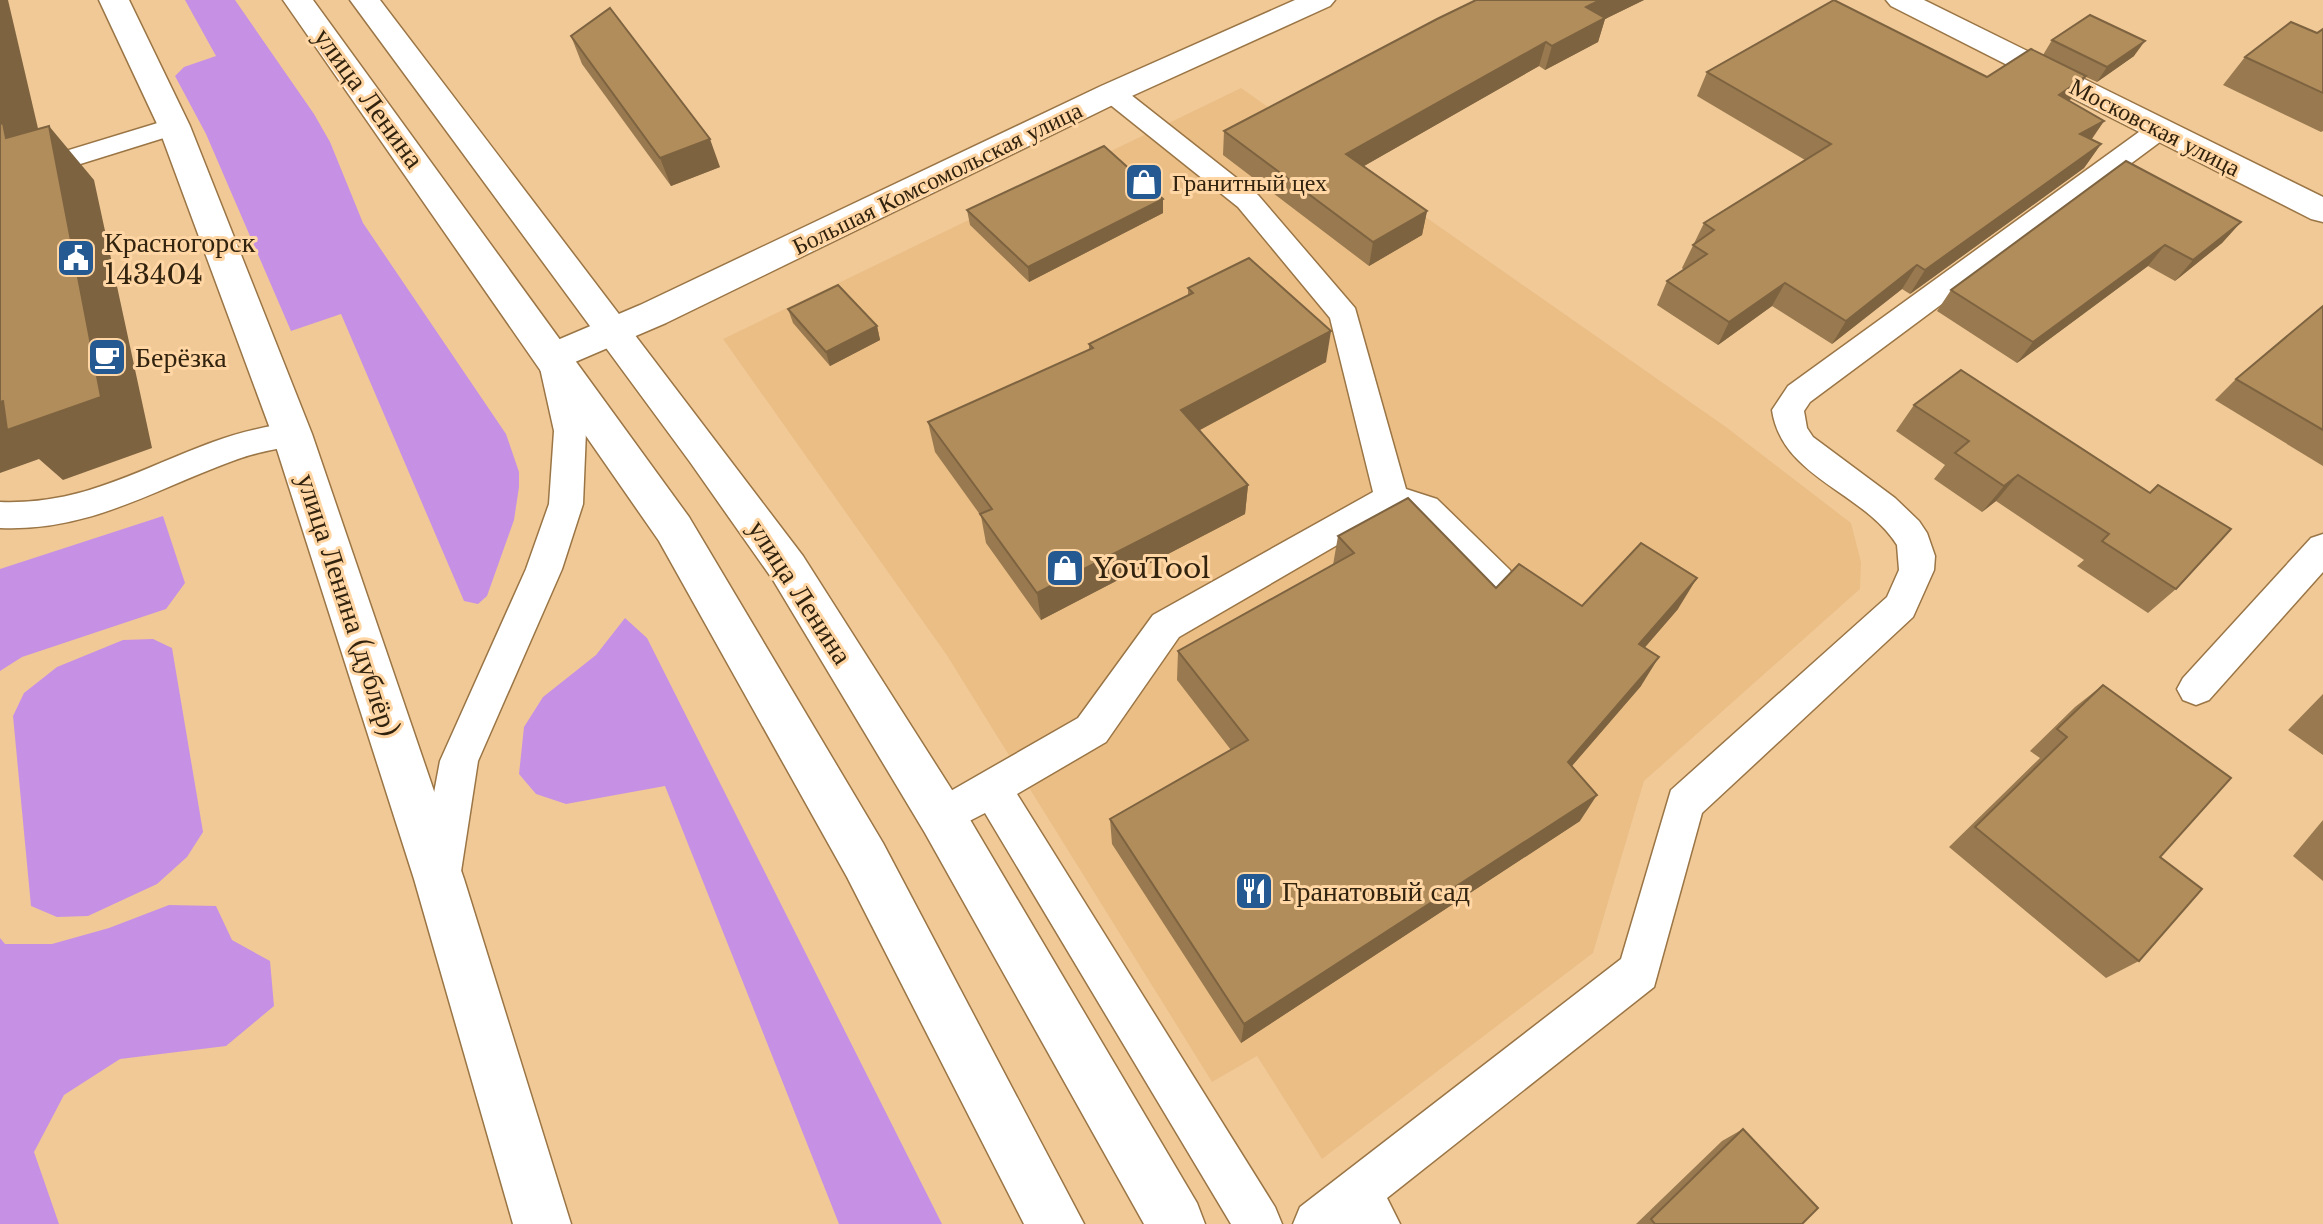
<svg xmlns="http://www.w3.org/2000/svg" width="2323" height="1224" font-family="'Libre Baskerville',serif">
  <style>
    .built { fill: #ebbe86 }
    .green { fill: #c691e4 }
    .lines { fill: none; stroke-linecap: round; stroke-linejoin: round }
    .lane-casing { stroke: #9a7545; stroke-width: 3 }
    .street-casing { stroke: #9a7545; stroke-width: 3 }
    .primary-casing { stroke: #9a7545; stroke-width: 3 }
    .lane { fill: #fff; fill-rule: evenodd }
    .street { fill: #fff; fill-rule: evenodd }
    .primary { fill: #fff; fill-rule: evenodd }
    .wall { fill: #99794f }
    .shaded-wall { fill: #7d6340 }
    .building { fill: #b28d5c; stroke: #7d6340; stroke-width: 2 }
    .labels { text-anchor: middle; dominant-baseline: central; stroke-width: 6; stroke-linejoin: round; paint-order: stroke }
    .far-street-label { font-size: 24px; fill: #32230f; stroke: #ffd6a4 }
    .far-poi-label { font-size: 24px; fill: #32230f; stroke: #ffd6a4; text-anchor: start }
    .street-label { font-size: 28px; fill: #32230f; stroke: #ffd6a4 }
    .poi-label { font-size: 28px; fill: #32230f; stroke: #ffd6a4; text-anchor: start }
  </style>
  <rect width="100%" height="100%" fill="#f1c997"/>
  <polygon class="built" points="1241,88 1726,427 1851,523 1861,562 1860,589 1644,781 1593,953 1322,1159 1257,1056 1212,1082 946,654 723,339"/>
  <g class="green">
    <polygon points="185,0 235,0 314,114 330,142 363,223 506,434 519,472 519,487 514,520 487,596 478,604 464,601 341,314 291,331 206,134 175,76 184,67 216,56"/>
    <polygon points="163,516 185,583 166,609 22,657 0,671 0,569"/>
    <polygon points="625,618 647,638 942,1224 839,1224 665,786 566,804 536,794 519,774 524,727 543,697 596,655"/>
    <polygon points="153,639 172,648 203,832 187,857 157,884 88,916 57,917 31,906 13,716 24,693 57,667 123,640"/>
    <polygon points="169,905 216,906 232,940 270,961 274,1006 226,1046 120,1059 64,1095 34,1152 59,1224 0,1224 0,938 5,944 52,944 109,928"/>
  </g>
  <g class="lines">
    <defs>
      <g id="lane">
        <polygon points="1112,85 1121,87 1258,195 1355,308 1406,489 1437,499 1510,570 1515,580 1510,590 1497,594 1484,590 1413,518 1394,512 1179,637 1106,742 1017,794 1275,1207 1282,1224 1231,1224 985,813 942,835 928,830 922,817 928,804 1078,718 1153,615 1373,492 1330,318 1238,207 1103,99 1099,93 1103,87"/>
        <polygon points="174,118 183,120 187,126 183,132 0,189 0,171"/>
        <path d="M 2159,122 L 2168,124 L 2172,130 L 2168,136 L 1810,402 L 1804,411 L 1807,428 L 1813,437 L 1895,498 L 1919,521 L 1927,533 L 1935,556 L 1934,570 L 1913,617 L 1702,813 L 1654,987 L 1387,1198 L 1400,1224 L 1293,1224 L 1300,1207 L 1621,959 L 1671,790 L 1887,597 L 1899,570 L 1897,545 C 1863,491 1782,478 1772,410 L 1788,386 L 2150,124 Z"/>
        <polygon points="554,348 565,351 570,359 586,431 583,504 562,569 478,761 460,878 454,892 439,897 424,892 418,878 440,761 526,569 549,504 554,431 538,359 543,351"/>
        <path d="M 292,422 L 304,425 L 308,434 L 304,443 C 282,449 259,451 238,459 C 156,488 91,532 0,528 L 0,502 C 83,505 139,469 213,442 C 239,432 265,427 292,422 Z"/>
        <polygon points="2323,534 2323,572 2209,700 2196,705 2183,700 2177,689 2183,678 2311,538"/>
      </g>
      <g id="street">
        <polygon points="99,0 129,0 190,126 312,434 464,879 571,1224 513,1224 414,879 272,434 158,126"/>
        <polygon points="1295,0 1335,0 1330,6 1123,100 666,323 554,371 541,367 535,357 541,347 640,305 1101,86"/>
        <polygon points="1886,0 1924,0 2323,197 2323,222 2311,219 1891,6"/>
      </g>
      <g id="primary">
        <polygon points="283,0 313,0 689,517 883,843 1084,1224 1024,1224 847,877 659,541"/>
        <polygon points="350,0 380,0 803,556 959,801 1197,1203 1205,1224 1144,1224 925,833 773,580 690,462"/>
      </g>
    </defs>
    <use href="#lane" class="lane-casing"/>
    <use href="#street" class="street-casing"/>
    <use href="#primary" class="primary-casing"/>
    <use href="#lane" class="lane"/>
    <use href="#street" class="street"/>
    <use href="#primary" class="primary"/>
  </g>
  <g class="wall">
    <polygon points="1476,0 1644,0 1605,19 1598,42 1545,70 1539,66 1364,166 1427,211 1422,235 1369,266 1223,155 1224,131"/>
    <polygon points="2323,29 2323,131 2321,132 2223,85 2245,57 2317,33"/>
    <polygon points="571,36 720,167 671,186 582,64"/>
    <polygon points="2052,40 2134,56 2097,82 2086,77 2069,101 2104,121 2092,139 2101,144 2084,168 1910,294 1902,289 1832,344 1772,306 1718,345 1657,305 1667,281 1684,270 1682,268 1704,223 1805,160 1697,96 1707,72 1987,77 2043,55"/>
    <polygon points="1163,199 1163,213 1029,282 970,225 967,210"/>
    <polygon points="2241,222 2222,243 2175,281 2148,266 2017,363 1937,311 1951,290"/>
    <polygon points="1188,288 1326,362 1200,430 1248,485 1245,514 1041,620 986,543 981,516 935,452 928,422 1089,350 1089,344 1188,295"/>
    <polygon points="2323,306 2323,466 2215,400 2236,379"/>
    <polygon points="788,309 877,326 880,340 830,366 793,323"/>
    <polygon points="1914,405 2150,493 2176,589 2148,613 2077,566 2084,560 1996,501 1982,512 1934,479 1945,465 1896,431"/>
    <polygon points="1338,536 1496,588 1582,606 1678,609 1644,648 1641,686 1571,767 1580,821 1241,1043 1112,844 1110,819 1231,750 1177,680 1178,651 1333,565"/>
    <polygon points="2103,685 2139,961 2106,978 1949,847 2040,758 2030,751 2075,707"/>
    <polygon points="2323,694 2323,755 2288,730"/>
    <polygon points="2323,820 2323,881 2293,856"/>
    <polygon points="1743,1129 1802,1224 1636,1224 1722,1141"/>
  </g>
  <g class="shaded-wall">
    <polygon points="0,0 8,0 44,154 0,168"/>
    <polygon points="1600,0 1644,0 1605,19 1598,42 1545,70 1552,46 1586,7"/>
    <polygon points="2145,41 2134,56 2097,82 2107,67"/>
    <polygon points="1546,42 1539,66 1343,178 1346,154"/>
    <polygon points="2086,76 2070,100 2043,119 2059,95"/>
    <polygon points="2104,121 2087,145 2080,134"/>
    <polygon points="49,126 94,180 152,448 63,480 39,459 0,473 0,402 3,401"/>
    <polygon points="710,139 720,167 671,186 660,158"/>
    <polygon points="2101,144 2084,168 1910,294 1925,270"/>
    <polygon points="1163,199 1163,213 1029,282 1028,267"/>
    <polygon points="1427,211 1422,235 1369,266 1373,242"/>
    <polygon points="2241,222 2222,243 2175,281 2193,260"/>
    <polygon points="2165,245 2148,266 2017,363 2033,342"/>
    <polygon points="1917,265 1902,289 1832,344 1846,321"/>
    <polygon points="1785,283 1772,306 1718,345 1729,322"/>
    <polygon points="877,326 880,340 830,366 826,352"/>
    <polygon points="1331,331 1326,362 1181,440 1181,410"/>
    <polygon points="2018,475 1996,501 1982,512 2004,486"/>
    <polygon points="1248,485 1245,514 1041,620 1037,593"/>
    <polygon points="1697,578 1678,609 1622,674 1639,644"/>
    <polygon points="1659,657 1641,686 1552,789 1568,762"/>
    <polygon points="1597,795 1580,821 1241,1043 1244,1024"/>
  </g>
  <g class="building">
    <polygon points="1476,0 1600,0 1586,7 1605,18 1552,46 1546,42 1346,154 1427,211 1373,242 1224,131 1437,19"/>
    <polygon points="1834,0 1987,77 2031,49 2086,76 2059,95 2104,121 2080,134 2101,144 1925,270 1917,265 1846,321 1785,283 1729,322 1667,281 1707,254 1693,245 1714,230 1704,223 1831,144 1707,72"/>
    <polygon points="610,8 710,139 660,158 571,36"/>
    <polygon points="2090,15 2145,41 2107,67 2052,40"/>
    <polygon points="2291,22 2317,33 2323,29 2323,93 2245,57"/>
    <polygon points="3,123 6,138 49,126 101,397 7,430 3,401 0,402 0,124"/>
    <polygon points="1104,146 1163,199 1028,267 967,210"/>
    <polygon points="2126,161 2241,222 2193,260 2165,245 2033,342 1951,290"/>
    <polygon points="1249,258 1331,331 1181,410 1248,485 1037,593 980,514 992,509 928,422 1093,348 1089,344 1193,293 1188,288"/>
    <polygon points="838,285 877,326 826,352 788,309"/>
    <polygon points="2323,306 2323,430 2236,379"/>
    <polygon points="1961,370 2150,493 2158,485 2231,529 2176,589 2102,541 2109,534 2018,475 2004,486 1955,453 1969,441 1914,405"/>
    <polygon points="1408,498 1496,588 1519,564 1582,606 1641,543 1697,578 1639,644 1659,657 1568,762 1597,795 1244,1024 1110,819 1248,740 1178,651 1354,553 1338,536"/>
    <polygon points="2103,685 2231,778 2160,857 2202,889 2139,961 1975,827 2067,737 2057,729"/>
    <polygon points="1743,1129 1818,1208 1802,1224 1655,1224 1651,1219"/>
  </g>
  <defs>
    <symbol id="shop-square" viewBox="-11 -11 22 22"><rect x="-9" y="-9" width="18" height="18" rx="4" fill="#245991" stroke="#ffd6a4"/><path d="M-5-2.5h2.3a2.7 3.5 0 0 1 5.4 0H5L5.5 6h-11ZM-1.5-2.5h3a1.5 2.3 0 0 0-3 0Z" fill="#fff"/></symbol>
    <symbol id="civic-square" viewBox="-11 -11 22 22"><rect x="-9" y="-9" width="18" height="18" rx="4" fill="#245991" stroke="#ffd6a4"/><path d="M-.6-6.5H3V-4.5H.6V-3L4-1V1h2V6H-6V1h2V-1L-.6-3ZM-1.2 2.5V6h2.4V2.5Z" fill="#fff"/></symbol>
    <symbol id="cafe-square" viewBox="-11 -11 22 22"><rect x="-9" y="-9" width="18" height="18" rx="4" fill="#245991" stroke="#ffd6a4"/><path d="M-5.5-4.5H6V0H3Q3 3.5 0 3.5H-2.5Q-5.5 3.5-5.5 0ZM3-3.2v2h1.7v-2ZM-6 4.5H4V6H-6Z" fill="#fff"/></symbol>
    <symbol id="restaurant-square" viewBox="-11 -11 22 22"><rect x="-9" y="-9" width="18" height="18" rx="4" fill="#245991" stroke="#ffd6a4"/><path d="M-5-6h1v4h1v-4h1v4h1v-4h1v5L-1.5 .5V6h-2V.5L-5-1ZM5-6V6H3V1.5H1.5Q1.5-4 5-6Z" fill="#fff"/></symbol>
  </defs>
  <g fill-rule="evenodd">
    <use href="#shop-square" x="1122" y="160" width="44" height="44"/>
    <use href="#civic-square" x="54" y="236" width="44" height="44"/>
    <use href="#cafe-square" x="85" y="335" width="44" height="44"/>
    <use href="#shop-square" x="1043" y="546" width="44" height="44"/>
    <use href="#restaurant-square" x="1232" y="869" width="44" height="44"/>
  </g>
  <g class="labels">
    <g class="far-street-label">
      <text transform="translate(2155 127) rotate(27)">Московская улица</text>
      <text transform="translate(937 178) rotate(-26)">Большая Комсомольская улица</text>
    </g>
    <g class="far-poi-label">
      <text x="1172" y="182">Гранитный цех</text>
    </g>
    <g class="street-label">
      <text transform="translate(369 98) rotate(54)">улица Ленина</text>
      <text transform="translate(800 592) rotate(57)">улица Ленина</text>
      <text transform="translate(348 605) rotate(72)">улица Ленина (дублёр)</text>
    </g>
    <g class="poi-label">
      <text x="104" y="242">Красногорск<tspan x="104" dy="32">143404</tspan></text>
      <text x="135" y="357">Берёзка</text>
      <text x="1093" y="568">YouTool</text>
      <text x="1282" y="891">Гранатовый сад</text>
    </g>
  </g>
</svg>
